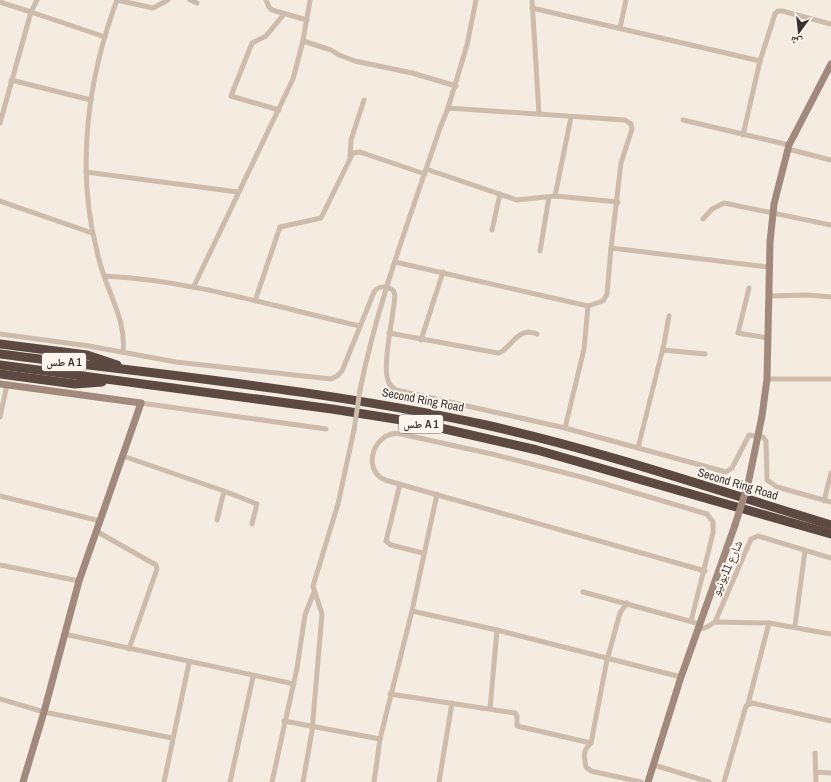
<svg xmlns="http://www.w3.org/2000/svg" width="831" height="782" font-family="'Archivo Narrow','Noto Naskh Arabic',sans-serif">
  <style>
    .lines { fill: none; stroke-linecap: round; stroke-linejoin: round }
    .street { stroke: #cdbbac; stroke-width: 5 }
    .secondary { stroke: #a18a7d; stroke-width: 7 }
    .highway { stroke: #5c4a42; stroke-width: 9 }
    .street-bridge { stroke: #cdbbac; stroke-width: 5 }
    .secondary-bridge { stroke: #a18a7d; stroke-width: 7 }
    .labels { text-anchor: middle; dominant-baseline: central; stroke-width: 4; stroke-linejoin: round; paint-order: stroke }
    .shield { fill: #fbf5ee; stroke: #756b66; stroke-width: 1 }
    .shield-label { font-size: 11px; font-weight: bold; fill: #3b302b }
    .street-label { font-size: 12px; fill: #3b302b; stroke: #fbf5ee }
  </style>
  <rect width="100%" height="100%" fill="#f4ebe1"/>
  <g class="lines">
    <g class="street">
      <polyline points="37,0 31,12 105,37"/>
      <path d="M 117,0 C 88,78 76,166 96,247 C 98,257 101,267 104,276 C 113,302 126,325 123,352"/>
      <polyline points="117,0 153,8 168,0"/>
      <polyline points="190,0 197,3"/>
      <polyline points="266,0 269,7 272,10 307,20"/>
      <polyline points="532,0 539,114"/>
      <polyline points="0,2 31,12 0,123"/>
      <polyline points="532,8 760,61"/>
      <polyline points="620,28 626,0"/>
      <polyline points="303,41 331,50 339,55 355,61 412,73 456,86"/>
      <polyline points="11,80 91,100"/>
      <polyline points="448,108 467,45 476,0"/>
      <polyline points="279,110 231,96 252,43 266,36 284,14"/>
      <polyline points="683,120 789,145"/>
      <polyline points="743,135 760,61 775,14 778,11 782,11 831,24"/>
      <polyline points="788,149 831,160"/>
      <polyline points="350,157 351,140 364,100"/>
      <polyline points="426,169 517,200 555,196 618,202"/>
      <polyline points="86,172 238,192"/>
      <polyline points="555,196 571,117"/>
      <polyline points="0,201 92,233"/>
      <polyline points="703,219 712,209 724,203 831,225"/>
      <polyline points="492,230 500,194"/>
      <polyline points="611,248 769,267"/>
      <polyline points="540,251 549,197"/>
      <path d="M 104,276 C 191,280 275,307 360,326"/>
      <polyline points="194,286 293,79 303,41 310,0"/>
      <polyline points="749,288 738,333 768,338"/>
      <polyline points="769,296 808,295 831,297"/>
      <polyline points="255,301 280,227 321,218 353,153 360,152 425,174"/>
      <path d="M 389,333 L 498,353 C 512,349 516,326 537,334"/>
      <path d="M 0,334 L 89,346 L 176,362 L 331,379 L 337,376 L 342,371 L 374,292 C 379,285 387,286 393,290 L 395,295 C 394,314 382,364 388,380 C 389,385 392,387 396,390 L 565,428 L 726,472 L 732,468 L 748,437 L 749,435 L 763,437 L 766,441 L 767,480 L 777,487 L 831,502"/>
      <polyline points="421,340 443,272"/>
      <polyline points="663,350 705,354"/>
      <polyline points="767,379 831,379"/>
      <path d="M 360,390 C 378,300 411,215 440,128 L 448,108 L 625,120 L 631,124 L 632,129 L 621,163 L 611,248 L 607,294 L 603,301 L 588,306 L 395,262"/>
      <polyline points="141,403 326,429"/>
      <polyline points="0,417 7,385"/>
      <polyline points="565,428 584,349 588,306"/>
      <polyline points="638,448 664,344 669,316"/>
      <polyline points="123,456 224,491 217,520"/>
      <polyline points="400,484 386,541 391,545 423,553"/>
      <polyline points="224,491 257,504 252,524"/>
      <polyline points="0,496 100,521"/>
      <polyline points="824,501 831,473"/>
      <polyline points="96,531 156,565 157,569 129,649"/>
      <polyline points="0,565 79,581"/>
      <polyline points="583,592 700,624"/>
      <polyline points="412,611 497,630 681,677"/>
      <path d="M 691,621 L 713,533 L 713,522 L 707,514 L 585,478 L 492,454 L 401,434 C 375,429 360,469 385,480 L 705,571"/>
      <polyline points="715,622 769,623 831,634"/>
      <polyline points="795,626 805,551"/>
      <polyline points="698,630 707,627 715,622 751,539 758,536 831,558"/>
      <polyline points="64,634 294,684"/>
      <path d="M 390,694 L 515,713 L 517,716 L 517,726 L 591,743 C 582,751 584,757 586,767 L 591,771 L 641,782"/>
      <polyline points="0,699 44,712 172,738"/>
      <polyline points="748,704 769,623"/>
      <polyline points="490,709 497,630"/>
      <polyline points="284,721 380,739 412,611 437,494"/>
      <polyline points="591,743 607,660 620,613 627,603"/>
      <polyline points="815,753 816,782"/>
      <polyline points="654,765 709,782"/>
      <polyline points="816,772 831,773"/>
      <polyline points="164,782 189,663"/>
      <polyline points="230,782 253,677"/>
      <polyline points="272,782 297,668 305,615 314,592"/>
      <polyline points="303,782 312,731 322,614 313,586 338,504 354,430"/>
      <polyline points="374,782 380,739"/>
      <polyline points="439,782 452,703"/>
      <polyline points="724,782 746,706 752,703 831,721"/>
    </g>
    <g class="secondary">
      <polyline points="0,384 141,403 79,581 44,712 23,782"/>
      <polyline points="748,484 762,416 767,379 770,242 774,204 789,145 831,64"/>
      <polyline points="648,782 681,677 735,525"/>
    </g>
    <g class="highway">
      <polyline points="0,344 87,355 117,365"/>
      <path d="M 0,354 C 162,375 326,390 486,425 C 603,451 716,490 831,525"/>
      <polyline points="0,365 332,409 414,422 537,450 831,534"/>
      <polyline points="0,374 75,384 102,382"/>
    </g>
    <polyline class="street-bridge" points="354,430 360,390"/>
    <polyline class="secondary-bridge" points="735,525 748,484"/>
  </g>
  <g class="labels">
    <g class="shield">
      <rect x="42" y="353" width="44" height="18" rx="3"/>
      <rect x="399" y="415" width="44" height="18" rx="3"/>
    </g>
    <g class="shield-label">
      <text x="64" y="362">طس A 1</text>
      <text x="421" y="424">طس A 1</text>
    </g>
    <g class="street-label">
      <text transform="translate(423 400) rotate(11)">Second Ring Road</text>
      <text transform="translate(738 484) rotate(17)">Second Ring Road</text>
      <text transform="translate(727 568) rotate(-66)">شارع 11يونيو</text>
    </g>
  </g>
  <g transform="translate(799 32) rotate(195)" stroke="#fbf5ee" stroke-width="3" paint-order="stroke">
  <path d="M0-3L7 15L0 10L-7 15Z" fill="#3b302b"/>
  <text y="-6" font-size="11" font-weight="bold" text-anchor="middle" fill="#3b302b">ش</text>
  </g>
</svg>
